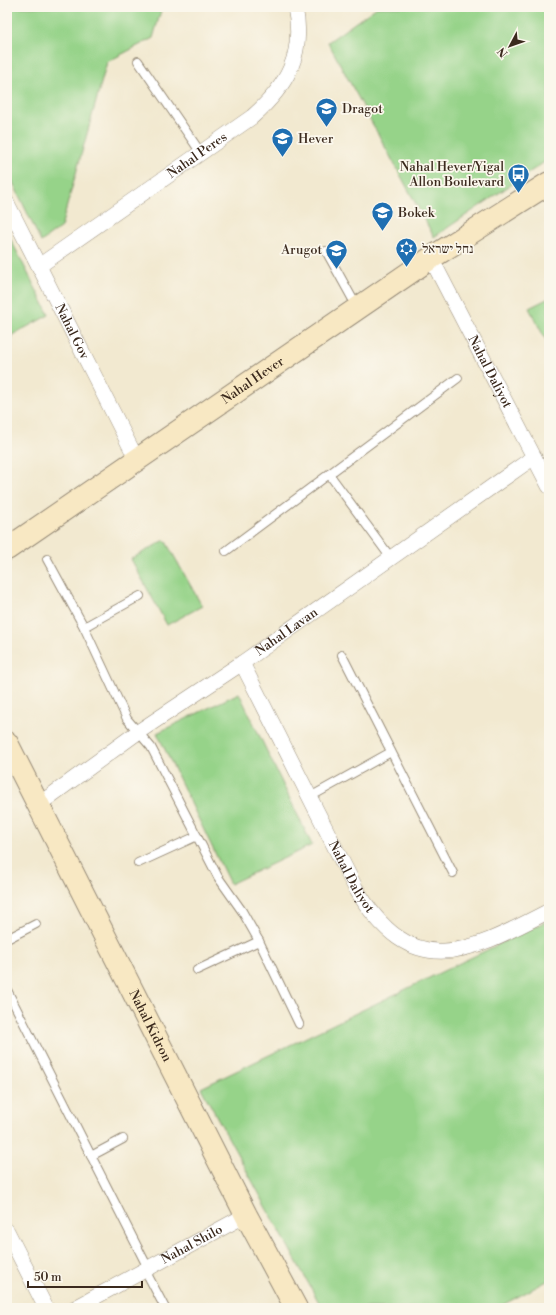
<svg xmlns="http://www.w3.org/2000/svg" width="556" height="1315" font-family="'Libre Bodoni','Frank Ruhl Libre',serif">
  <style>
    .green { fill: #96d389; stroke: #687e54 }
    .lines { fill: none; stroke-linecap: round; stroke-linejoin: round }
    .lane-casing { stroke: #968a77; stroke-width: 10 }
    .street-casing { stroke: #968a77; stroke-width: 16 }
    .secondary-casing { stroke: #968a77; stroke-width: 24 }
    .lane { stroke: #fff; stroke-width: 8 }
    .street { stroke: #fff; stroke-width: 15 }
    .secondary { stroke: #f8e8c3; stroke-width: 22 }
    .labels { text-anchor: middle; dominant-baseline: central; stroke-width: 3.5; stroke-linejoin: round; paint-order: stroke }
    .poi-label { font-size: 13px; fill: #3b2a1e; stroke: #fbf7ec; text-anchor: start }
    .street-label { font-size: 13px; fill: #3b2a1e; stroke: #fbf7ec }
  </style>
  <rect width="100%" height="100%" fill="#fbf7ec"/>
  <filter id="ink" filterUnits="userSpaceOnUse"><feTurbulence type="fractalNoise" baseFrequency=".025" numOctaves="2"/><feDisplacementMap in="SourceGraphic" scale="8" xChannelSelector="R" yChannelSelector="G"/><feConvolveMatrix kernelMatrix="1 2 1 2 8 2 1 2 1" color-interpolation-filters="sRGB"/></filter>
  <filter id="wash" filterUnits="userSpaceOnUse"><feTurbulence type="fractalNoise" baseFrequency=".012" numOctaves="4" result="noise"/><feDisplacementMap in="SourceGraphic" scale="16" xChannelSelector="R" yChannelSelector="G"/><feGaussianBlur stdDeviation="0.9" result="paint"/><feColorMatrix in="noise" values="0 0 0 0 0 0 0 0 0 0 0 0 0 0 0 0 0 1.4 0 .05"/><feComposite in="paint" operator="in"/></filter>
  <g filter="url(#wash)">
    <rect width="100%" height="100%" fill="#f2e9d0"/>
    <g class="green">
      <polygon points="7,7 162,7 153,38 107,62 61,227 41,242 7,170"/>
      <polygon points="377,7 545,7 549,14 549,159 434,237 328,42"/>
      <polygon points="7,232 49,315 12,335 7,350"/>
      <polygon points="549,298 549,346 529,308"/>
      <polygon points="165,540 202,606 167,625 131,559"/>
      <polygon points="239,693 312,845 230,884 157,733"/>
      <polygon points="549,920 549,1280 497,1308 322,1308 201,1088"/>
    </g>
  </g>
  <g filter="url(#ink)">
    <g class="lines">
      <defs>
        <g id="lane">
          <polyline points="138,61 201,153"/>
          <polyline points="326,251 357,307"/>
          <polyline points="329,474 391,558"/>
          <polyline points="226,551 458,378"/>
          <polyline points="47,559 84,627 127,719 151,747 218,877 242,911 259,941 299,1024"/>
          <polyline points="84,627 140,596"/>
          <polyline points="342,655 453,873"/>
          <polyline points="310,797 391,752"/>
          <polyline points="138,863 197,836"/>
          <polyline points="7,939 36,924"/>
          <polyline points="197,970 259,941"/>
          <polyline points="7,990 148,1268"/>
          <polyline points="91,1156 123,1139"/>
          <polyline points="145,1270 165,1308"/>
        </g>
        <g id="street">
          <path id="s1" d="M 7,203 L 137,460"/>
          <path id="s2" d="M 431,258 L 549,486"/>
          <path id="s3" d="M 39,266 L 252,117 C 287,86 305,55 295,7"/>
          <path id="s4" d="M 242,663 L 355,887 C 412,984 468,953 549,911"/>
          <path id="s5" d="M 38,805 L 138,732 L 242,663 L 534,457"/>
          <polyline points="7,1231 46,1308"/>
          <path id="s6" d="M 75,1308 L 246,1215"/>
        </g>
        <g id="secondary">
          <path id="s7" d="M 7,549 L 431,258 L 549,183"/>
          <path id="s8" d="M 7,743 L 246,1215 L 296,1308"/>
        </g>
      </defs>
      <use href="#lane" class="lane-casing"/>
      <use href="#street" class="street-casing"/>
      <use href="#secondary" class="secondary-casing"/>
      <use href="#lane" class="lane"/>
      <use href="#street" class="street"/>
      <use href="#secondary" class="secondary"/>
    </g>
  </g>
  <defs>
    <symbol id="school-pin" viewBox="-11 -11 22 30"><path d="M0 17L-7.5 6A9.5 9.5 0 1 1 7.5 6Z" fill="#1f6fb2" stroke="#fbf7ec"/><path d="M0-5L7-2L0 1L-7-2ZM-4 1L0 2.5L4 1V4Q0 6-4 4Z" fill="#fff"/></symbol>
    <symbol id="bus-pin" viewBox="-11 -11 22 30"><path d="M0 17L-7.5 6A9.5 9.5 0 1 1 7.5 6Z" fill="#1f6fb2" stroke="#fbf7ec"/><path d="M-5-6H5V4H4V6H2V4H-2V6H-4V4H-5ZM-3.5-4V0h7V-4ZM-3.5 1.2v1.5H-2V1.2ZM2 1.2v1.5H3.5V1.2Z" fill="#fff"/></symbol>
    <symbol id="synagogue-pin" viewBox="-11 -11 22 30"><path d="M0 17L-7.5 6A9.5 9.5 0 1 1 7.5 6Z" fill="#1f6fb2" stroke="#fbf7ec"/><path d="M0-6.5L5.6 3.2H-5.6ZM0 6.5L5.6-3.2H-5.6Z" fill="#fff"/></symbol>
  </defs>
  <g fill-rule="evenodd">
    <use href="#school-pin" x="314" y="96" width="25" height="34"/>
    <use href="#school-pin" x="270" y="126" width="25" height="34"/>
    <use href="#bus-pin" x="506" y="162" width="25" height="34"/>
    <use href="#school-pin" x="370" y="200" width="25" height="34"/>
    <use href="#synagogue-pin" x="394" y="236" width="25" height="34"/>
    <use href="#school-pin" x="324" y="238" width="25" height="34"/>
  </g>
  <g class="labels">
    <g class="poi-label">
      <text x="342" y="109">Dragot</text>
      <text x="298" y="139">Hever</text>
      <text x="504" y="167" text-anchor="end">Nahal Hever/Yigal<tspan x="504" dy="15">Allon Boulevard</tspan></text>
      <text x="398" y="213">Bokek</text>
      <text x="422" y="249">נחל ישראל</text>
      <text x="322" y="250" text-anchor="end">Arugot</text>
    </g>
    <g class="street-label">
      <text stroke="none"><textPath href="#s3" startOffset="193">Nahal Peres</textPath></text>
      <text stroke="none"><textPath href="#s1" startOffset="144">Nahal Gov</textPath></text>
      <text stroke="none"><textPath href="#s2" startOffset="128">Nahal Daliyot</textPath></text>
      <text stroke="none"><textPath href="#s7" startOffset="298">Nahal Hever</textPath></text>
      <text stroke="none"><textPath href="#s5" startOffset="303">Nahal Lavan</textPath></text>
      <text stroke="none"><textPath href="#s4" startOffset="240">Nahal Daliyot</textPath></text>
      <text stroke="none"><textPath href="#s8" startOffset="317">Nahal Kidron</textPath></text>
      <text stroke="none"><textPath href="#s6" startOffset="133">Nahal Shilo</textPath></text>
    </g>
  </g>
  <rect width="556" height="1315" fill="none" stroke="#fbf7ec" stroke-width="24"/>
  <g transform="translate(510 46) rotate(229)" stroke="#fbf7ec" stroke-width="3" paint-order="stroke">
  <path d="M0-3L7 15L0 10L-7 15Z" fill="#3b2a1e"/>
  <text y="-6" font-size="11" font-weight="bold" text-anchor="middle" fill="#3b2a1e">N</text>
  </g>
  <path d="M28 1281v6h114v-6" fill="none" stroke="#3b2a1e" stroke-width="2"/>
  <text x="34" y="1281" font-size="12" fill="#3b2a1e" stroke="#fbf7ec" stroke-width="3" paint-order="stroke">50 m</text>
</svg>
